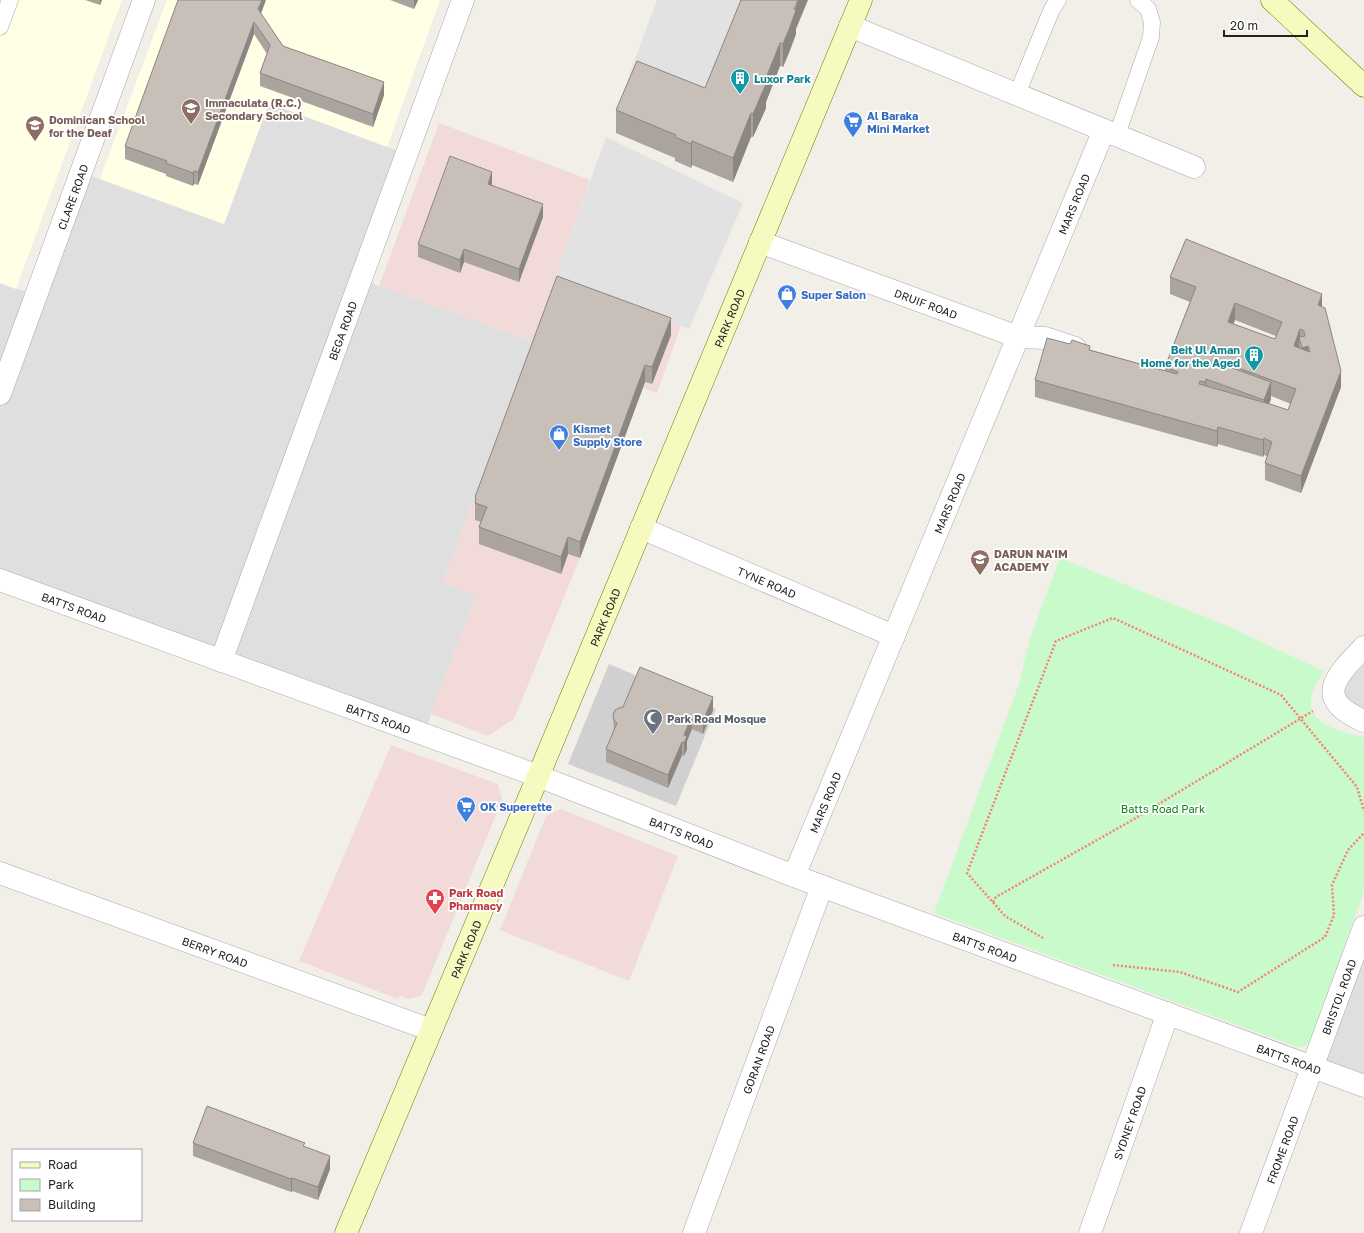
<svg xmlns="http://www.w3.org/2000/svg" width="1364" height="1233" font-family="'Golos Text',sans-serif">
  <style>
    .residential { fill: #e0dfdf }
    .commercial { fill: #f2dad9 }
    .education { fill: #ffffe5 }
    .religious { fill: #d0d0d0 }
    .park { fill: #c8facc }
    .parking { fill: #e2e2e2 }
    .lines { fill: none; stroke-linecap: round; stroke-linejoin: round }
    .lane-casing { stroke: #a9a9a9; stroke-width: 17 }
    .street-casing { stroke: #a9a9a9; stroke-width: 23 }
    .secondary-casing { stroke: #707d05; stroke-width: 23 }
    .path { stroke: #fa8072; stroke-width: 2.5; stroke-dasharray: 2 2; stroke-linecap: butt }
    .lane { stroke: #fff; stroke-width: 16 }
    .street { stroke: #fff; stroke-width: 22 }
    .secondary { stroke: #f7fabf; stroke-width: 22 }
    .wall { fill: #aba49e; fill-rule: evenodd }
    .shaded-wall { fill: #8b8681 }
    .building { fill: #c7bfb8; stroke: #8b8681; fill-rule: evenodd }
    .labels { text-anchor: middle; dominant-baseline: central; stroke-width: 3.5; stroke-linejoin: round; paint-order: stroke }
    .culture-label { font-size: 11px; font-weight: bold; fill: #0d838f; stroke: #fff; text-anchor: start }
    .education-label { font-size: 11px; font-weight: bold; fill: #785e54; stroke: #fff; text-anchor: start }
    .shop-label { font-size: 11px; font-weight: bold; fill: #366cbe; stroke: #fff; text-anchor: start }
    .street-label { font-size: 11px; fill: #222; stroke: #fff }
    .worship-label { font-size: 11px; font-weight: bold; fill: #5b616d; stroke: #fff; text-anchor: start }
    .park-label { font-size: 11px; fill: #0c8416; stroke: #fff }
    .health-label { font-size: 11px; font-weight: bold; fill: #be3a42; stroke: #fff; text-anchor: start }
  </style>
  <rect width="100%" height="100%" fill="#f2efe9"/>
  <g class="residential">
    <polygon points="269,103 407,154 360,279 532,341 443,583 476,596 424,733 0,578 0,283 34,295 80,172 224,224"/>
    <polygon points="1364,645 1364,722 1333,691"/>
    <polygon points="1364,924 1364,1085 1313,1066"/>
  </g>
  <g class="commercial">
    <polygon points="439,123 590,180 555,279 681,326 657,393 643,388 580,558 514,719 488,736 431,714 476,596 443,583 532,341 379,286"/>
    <polygon points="391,745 498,784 502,800 422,995 409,999 400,996 398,999 299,961"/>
    <polygon points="561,809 678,856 629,981 500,930 546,816"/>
  </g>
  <g class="education">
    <polygon points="0,0 122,0 16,289 0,283"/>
    <polygon points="167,0 440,0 387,147 269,103 224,224 100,179"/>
  </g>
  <polygon class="religious" points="609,664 716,709 676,806 568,764"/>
  <path class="park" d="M 1060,558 L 1225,625 L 1324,671 C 1292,717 1324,728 1364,737 L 1364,891 L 1309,1043 L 1300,1048 L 934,913 L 1019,684 L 1030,638 Z"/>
  <g class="parking">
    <polygon points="657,0 751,0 705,112 627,81"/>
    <polygon points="606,137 743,203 689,329 555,279"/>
  </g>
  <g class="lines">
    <defs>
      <g id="lane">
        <polyline points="0,27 10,0"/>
        <polyline points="1017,94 1052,9 1058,0"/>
        <polyline points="1117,135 1151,37 1152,22 1148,9 1138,0"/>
      </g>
      <g id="street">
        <polyline points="850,26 1194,167"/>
        <path id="s1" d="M 760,242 L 1018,337 L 1045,338 L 1075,348"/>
        <path id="s2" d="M 0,394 L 144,0"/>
        <path id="s3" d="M 641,528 L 894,636"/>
        <path id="s4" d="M 0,580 L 538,776 L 794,876 L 1364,1086"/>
        <path d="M 1364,647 C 1336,676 1312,699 1364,721"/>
        <path id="s5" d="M 221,661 L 463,0"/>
        <path id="s6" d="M 0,873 L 431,1030"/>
        <path id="s7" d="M 794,876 L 1104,130"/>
        <path id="s8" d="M 694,1233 L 822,886"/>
        <path id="s9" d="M 1090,1233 L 1168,1013"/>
        <path id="s10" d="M 1251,1233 L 1364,927"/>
      </g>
      <g id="secondary">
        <polyline points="1272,0 1364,86"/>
        <path id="s11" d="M 346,1233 L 545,760 L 861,0"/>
      </g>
    </defs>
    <use href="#lane" class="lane-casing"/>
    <use href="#street" class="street-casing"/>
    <use href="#secondary" class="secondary-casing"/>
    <g class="path">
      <polyline points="993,902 996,897 1129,822 1313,711"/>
      <polyline points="1043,938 1005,916 967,873 1056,641 1113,618 1281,695 1357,787 1364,811"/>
      <polyline points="1113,965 1180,972 1238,992 1325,937 1334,915 1332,885 1348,850 1364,833"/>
    </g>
    <use href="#lane" class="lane"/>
    <use href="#street" class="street"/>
    <use href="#secondary" class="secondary"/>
  </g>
  <g class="wall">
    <polygon points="85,0 102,0 100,5"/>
    <polygon points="390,0 418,0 414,9"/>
    <polygon points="261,14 283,46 384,95 373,127 260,86 260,73 267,54 254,34 198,185 194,184 193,186 166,176 166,174 125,159 125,146"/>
    <polygon points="796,29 796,34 790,51 783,67 780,66 766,102 766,108 753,137 751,137 733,182 692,165 691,168 675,161 675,158 616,133 616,110 705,88"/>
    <polygon points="492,185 543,217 519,282 464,262 460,273 418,257 418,244"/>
    <path d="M 1170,277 L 1322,307 L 1341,387 L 1301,493 L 1265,480 L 1265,463 L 1267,456 L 1264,455 L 1263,457 L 1218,444 L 1217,447 L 1035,397 L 1035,380 L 1070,344 L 1165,371 L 1165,367 L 1190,302 L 1170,294 ZM 1235,320 L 1276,336 L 1275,339 L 1233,324 ZM 1271,396 L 1291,404 L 1288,410 L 1269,404 L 1271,399 Z"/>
    <polygon points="671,335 652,384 645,382 580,558 568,554 561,574 479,544 479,527 481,522 475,520 475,497"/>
    <polygon points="713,710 703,734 692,729 687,741 687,749 684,756 682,755 668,788 606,762 606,749 614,731 613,715"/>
    <polygon points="193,1143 305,1147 330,1169 318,1200 292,1191 291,1192 193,1156"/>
  </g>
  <g class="shaded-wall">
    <polygon points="100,0 102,0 100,5"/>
    <polygon points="262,0 266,0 258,22 258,9"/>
    <polygon points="414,0 418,0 414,9"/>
    <polygon points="798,0 808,0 796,29 796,34 783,67 783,44"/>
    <polygon points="254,22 254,34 198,185 198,172"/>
    <polygon points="780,43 780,66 766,102 766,108 753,137 753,114 764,83"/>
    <polygon points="384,82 384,95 373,127 373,114"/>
    <polygon points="751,113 751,137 733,182 733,158"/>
    <polygon points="692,141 692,165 691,168 691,144"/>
    <polygon points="194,171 194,184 193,186 193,173"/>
    <polygon points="492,172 492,185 488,197 488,184"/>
    <polygon points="543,204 543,217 519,282 519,269"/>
    <polygon points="464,249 464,262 460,273 460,260"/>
    <polygon points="1322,294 1322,311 1318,305"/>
    <polygon points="1235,303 1235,320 1228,339 1228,322"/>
    <polygon points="671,318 671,335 652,384 652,367"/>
    <polygon points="1300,329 1300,341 1299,337 1299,349 1294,346"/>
    <polygon points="1308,346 1308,363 1302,365 1302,348"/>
    <polygon points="645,365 645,382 580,558 580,542"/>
    <polygon points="1341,371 1341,387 1301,493 1301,476"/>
    <polygon points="1206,379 1206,395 1205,399 1205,382"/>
    <polygon points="1271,382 1271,399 1264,417 1264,400"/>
    <polygon points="1218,427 1218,444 1217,447 1217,431"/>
    <polygon points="1264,438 1264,455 1263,457 1263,440"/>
    <polygon points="568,537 568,554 561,574 561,557"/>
    <polygon points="713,697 713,710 703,734 703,721"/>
    <polygon points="692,716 692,729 687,741 687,749 684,756 684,735"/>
    <polygon points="682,742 682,755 668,788 668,775"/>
    <polygon points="330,1156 330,1169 318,1200 318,1187"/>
    <polygon points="292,1178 292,1191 291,1192 291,1179"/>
  </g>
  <g class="building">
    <polygon points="178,0 262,0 258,9 283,46 384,82 373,114 260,73 270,45 254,22 198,172 194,171 193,173 166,163 167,161 125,146"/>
    <polygon points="741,0 798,0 794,9 796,10 790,27 783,44 780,43 764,83 766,84 753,114 751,113 733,158 692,141 691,144 675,137 676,135 616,110 637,61 705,88"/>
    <polygon points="450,156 492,172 488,184 543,204 519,269 464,249 460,260 418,244"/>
    <path d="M 1186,239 L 1322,294 L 1318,305 L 1325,308 L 1341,371 L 1301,476 L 1265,463 L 1272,442 L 1264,438 L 1263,440 L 1218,427 L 1217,431 L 1035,380 L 1047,338 L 1070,344 L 1072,340 L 1090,346 L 1089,350 L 1177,374 L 1178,372 L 1165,367 L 1196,287 L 1170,277 ZM 1235,303 L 1282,322 L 1275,339 L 1228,322 ZM 1300,329 L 1304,331 L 1305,336 L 1299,337 L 1302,348 L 1308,346 L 1310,352 L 1294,346 ZM 1214,359 L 1296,389 L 1288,410 L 1273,405 L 1199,384 L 1200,381 L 1205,382 L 1206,379 L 1264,400 L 1271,382 L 1213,361 Z"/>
    <polygon points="557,276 671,318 652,367 645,365 580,542 568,537 561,557 479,527 487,507 475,503 476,498 475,497"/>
    <polygon points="640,667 713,697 703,721 692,716 684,735 687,736 684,743 682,742 668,775 606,749 617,723 614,720 613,715 615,710 619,708 623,707"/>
    <polygon points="207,1106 305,1143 303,1146 330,1156 318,1187 292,1178 291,1179 193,1143"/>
  </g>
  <defs>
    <symbol id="building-pin" viewBox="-11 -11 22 30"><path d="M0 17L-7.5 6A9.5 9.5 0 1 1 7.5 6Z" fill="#0f9aa8" stroke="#fff"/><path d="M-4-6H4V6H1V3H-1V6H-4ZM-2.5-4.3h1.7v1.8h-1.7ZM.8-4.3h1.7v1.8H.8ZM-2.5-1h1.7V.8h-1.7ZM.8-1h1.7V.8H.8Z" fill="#fff"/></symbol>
    <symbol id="school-pin" viewBox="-11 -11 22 30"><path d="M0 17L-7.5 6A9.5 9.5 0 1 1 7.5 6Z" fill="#8d6e63" stroke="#fff"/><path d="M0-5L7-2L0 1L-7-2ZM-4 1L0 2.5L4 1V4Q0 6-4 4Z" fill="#fff"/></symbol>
    <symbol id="supermarket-pin" viewBox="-11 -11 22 30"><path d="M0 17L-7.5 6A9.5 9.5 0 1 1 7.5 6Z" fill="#3f7fe0" stroke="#fff"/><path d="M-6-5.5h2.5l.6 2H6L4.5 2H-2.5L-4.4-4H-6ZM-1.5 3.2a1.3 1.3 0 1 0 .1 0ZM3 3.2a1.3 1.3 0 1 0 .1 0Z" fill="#fff"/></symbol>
    <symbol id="shop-pin" viewBox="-11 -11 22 30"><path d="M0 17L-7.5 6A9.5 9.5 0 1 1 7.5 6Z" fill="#3f7fe0" stroke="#fff"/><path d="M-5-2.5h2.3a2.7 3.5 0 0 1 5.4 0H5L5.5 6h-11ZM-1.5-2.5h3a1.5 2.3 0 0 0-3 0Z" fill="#fff"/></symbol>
    <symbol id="mosque-pin" viewBox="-11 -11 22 30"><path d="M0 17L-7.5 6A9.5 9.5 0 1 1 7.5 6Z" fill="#6b7280" stroke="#fff"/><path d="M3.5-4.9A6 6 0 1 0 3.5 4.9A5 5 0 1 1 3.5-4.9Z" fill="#fff"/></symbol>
    <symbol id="pharmacy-pin" viewBox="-11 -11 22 30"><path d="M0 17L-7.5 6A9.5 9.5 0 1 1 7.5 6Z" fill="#e0444e" stroke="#fff"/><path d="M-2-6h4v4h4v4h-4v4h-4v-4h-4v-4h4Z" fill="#fff"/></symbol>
  </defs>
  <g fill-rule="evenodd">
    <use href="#building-pin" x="729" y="67" width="22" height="30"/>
    <use href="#school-pin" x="180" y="97" width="22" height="30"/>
    <use href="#supermarket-pin" x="842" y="110" width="22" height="30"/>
    <use href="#school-pin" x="24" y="114" width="22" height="30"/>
    <use href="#shop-pin" x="776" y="283" width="22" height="30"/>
    <use href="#building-pin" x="1243" y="344" width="22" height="30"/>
    <use href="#shop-pin" x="548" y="423" width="22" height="30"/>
    <use href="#school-pin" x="969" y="548" width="22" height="30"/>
    <use href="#mosque-pin" x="642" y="707" width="22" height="30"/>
    <use href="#supermarket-pin" x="455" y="795" width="22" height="30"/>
    <use href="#pharmacy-pin" x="424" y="887" width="22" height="30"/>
  </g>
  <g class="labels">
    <g class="culture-label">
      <text x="754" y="78">Luxor Park</text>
      <text x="1240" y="349" text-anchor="end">Beit Ul Aman<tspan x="1240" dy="13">Home for the Aged</tspan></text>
    </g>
    <g class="education-label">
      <text x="205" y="102">Immaculata (R.C.)<tspan x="205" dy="13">Secondary School</tspan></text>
      <text x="49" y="119">Dominican School<tspan x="49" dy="13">for the Deaf</tspan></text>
      <text x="994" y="553">DARUN NA'IM<tspan x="994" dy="13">ACADEMY</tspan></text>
    </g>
    <g class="shop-label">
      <text x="867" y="115">Al Baraka<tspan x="867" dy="13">Mini Market</tspan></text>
      <text x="801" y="294">Super Salon</text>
      <text x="573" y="428">Kismet<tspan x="573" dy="13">Supply Store</tspan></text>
      <text x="480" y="806">OK Superette</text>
    </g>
    <g class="street-label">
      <text stroke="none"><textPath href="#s2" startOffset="210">CLARE ROAD</textPath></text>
      <text stroke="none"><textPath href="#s7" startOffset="728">MARS ROAD</textPath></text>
      <text stroke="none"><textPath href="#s1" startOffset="177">DRUIF ROAD</textPath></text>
      <text stroke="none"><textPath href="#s11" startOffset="992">PARK ROAD</textPath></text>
      <text stroke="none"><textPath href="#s5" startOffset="352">BEGA ROAD</textPath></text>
      <text stroke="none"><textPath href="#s7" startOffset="404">MARS ROAD</textPath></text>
      <text stroke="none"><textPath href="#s3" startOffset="137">TYNE ROAD</textPath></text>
      <text stroke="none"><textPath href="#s4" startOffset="79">BATTS ROAD</textPath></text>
      <text stroke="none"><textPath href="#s11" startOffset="668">PARK ROAD</textPath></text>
      <text stroke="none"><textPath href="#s4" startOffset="403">BATTS ROAD</textPath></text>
      <text stroke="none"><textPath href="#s7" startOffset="80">MARS ROAD</textPath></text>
      <text stroke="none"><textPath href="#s4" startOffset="727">BATTS ROAD</textPath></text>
      <text stroke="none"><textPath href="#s4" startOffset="1051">BATTS ROAD</textPath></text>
      <text stroke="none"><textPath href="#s11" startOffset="308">PARK ROAD</textPath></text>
      <text stroke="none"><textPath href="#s6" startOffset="229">BERRY ROAD</textPath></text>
      <text stroke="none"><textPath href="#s10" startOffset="252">BRISTOL ROAD</textPath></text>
      <text stroke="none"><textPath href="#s4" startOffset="1375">BATTS ROAD</textPath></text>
      <text stroke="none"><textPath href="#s8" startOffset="185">GORAN ROAD</textPath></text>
      <text stroke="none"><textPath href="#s9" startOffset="117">SYDNEY ROAD</textPath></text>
      <text stroke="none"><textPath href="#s10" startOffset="89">FROME ROAD</textPath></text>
    </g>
    <g class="worship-label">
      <text x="667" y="718">Park Road Mosque</text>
    </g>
    <g class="park-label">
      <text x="1163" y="808">Batts Road Park</text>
    </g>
    <g class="health-label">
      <text x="449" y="892">Park Road<tspan x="449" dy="13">Pharmacy</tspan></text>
    </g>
  </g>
  <rect x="12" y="1149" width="130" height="72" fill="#ffffff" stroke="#a7a7a7"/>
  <rect x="20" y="1162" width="20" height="6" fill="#f7fabf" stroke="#a7a7a7"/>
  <text x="48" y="1169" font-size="12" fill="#222222">Road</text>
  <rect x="20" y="1179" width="20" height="12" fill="#c8facc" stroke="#a7a7a7"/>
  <text x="48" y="1189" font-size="12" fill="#222222">Park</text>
  <rect x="20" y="1199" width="20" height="12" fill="#c7bfb8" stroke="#a7a7a7"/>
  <text x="48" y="1209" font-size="12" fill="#222222">Building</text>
  <path d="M1224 30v6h83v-6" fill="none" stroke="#222222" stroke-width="2"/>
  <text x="1230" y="30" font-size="12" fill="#222222" stroke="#ffffff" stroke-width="3" paint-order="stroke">20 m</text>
</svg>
